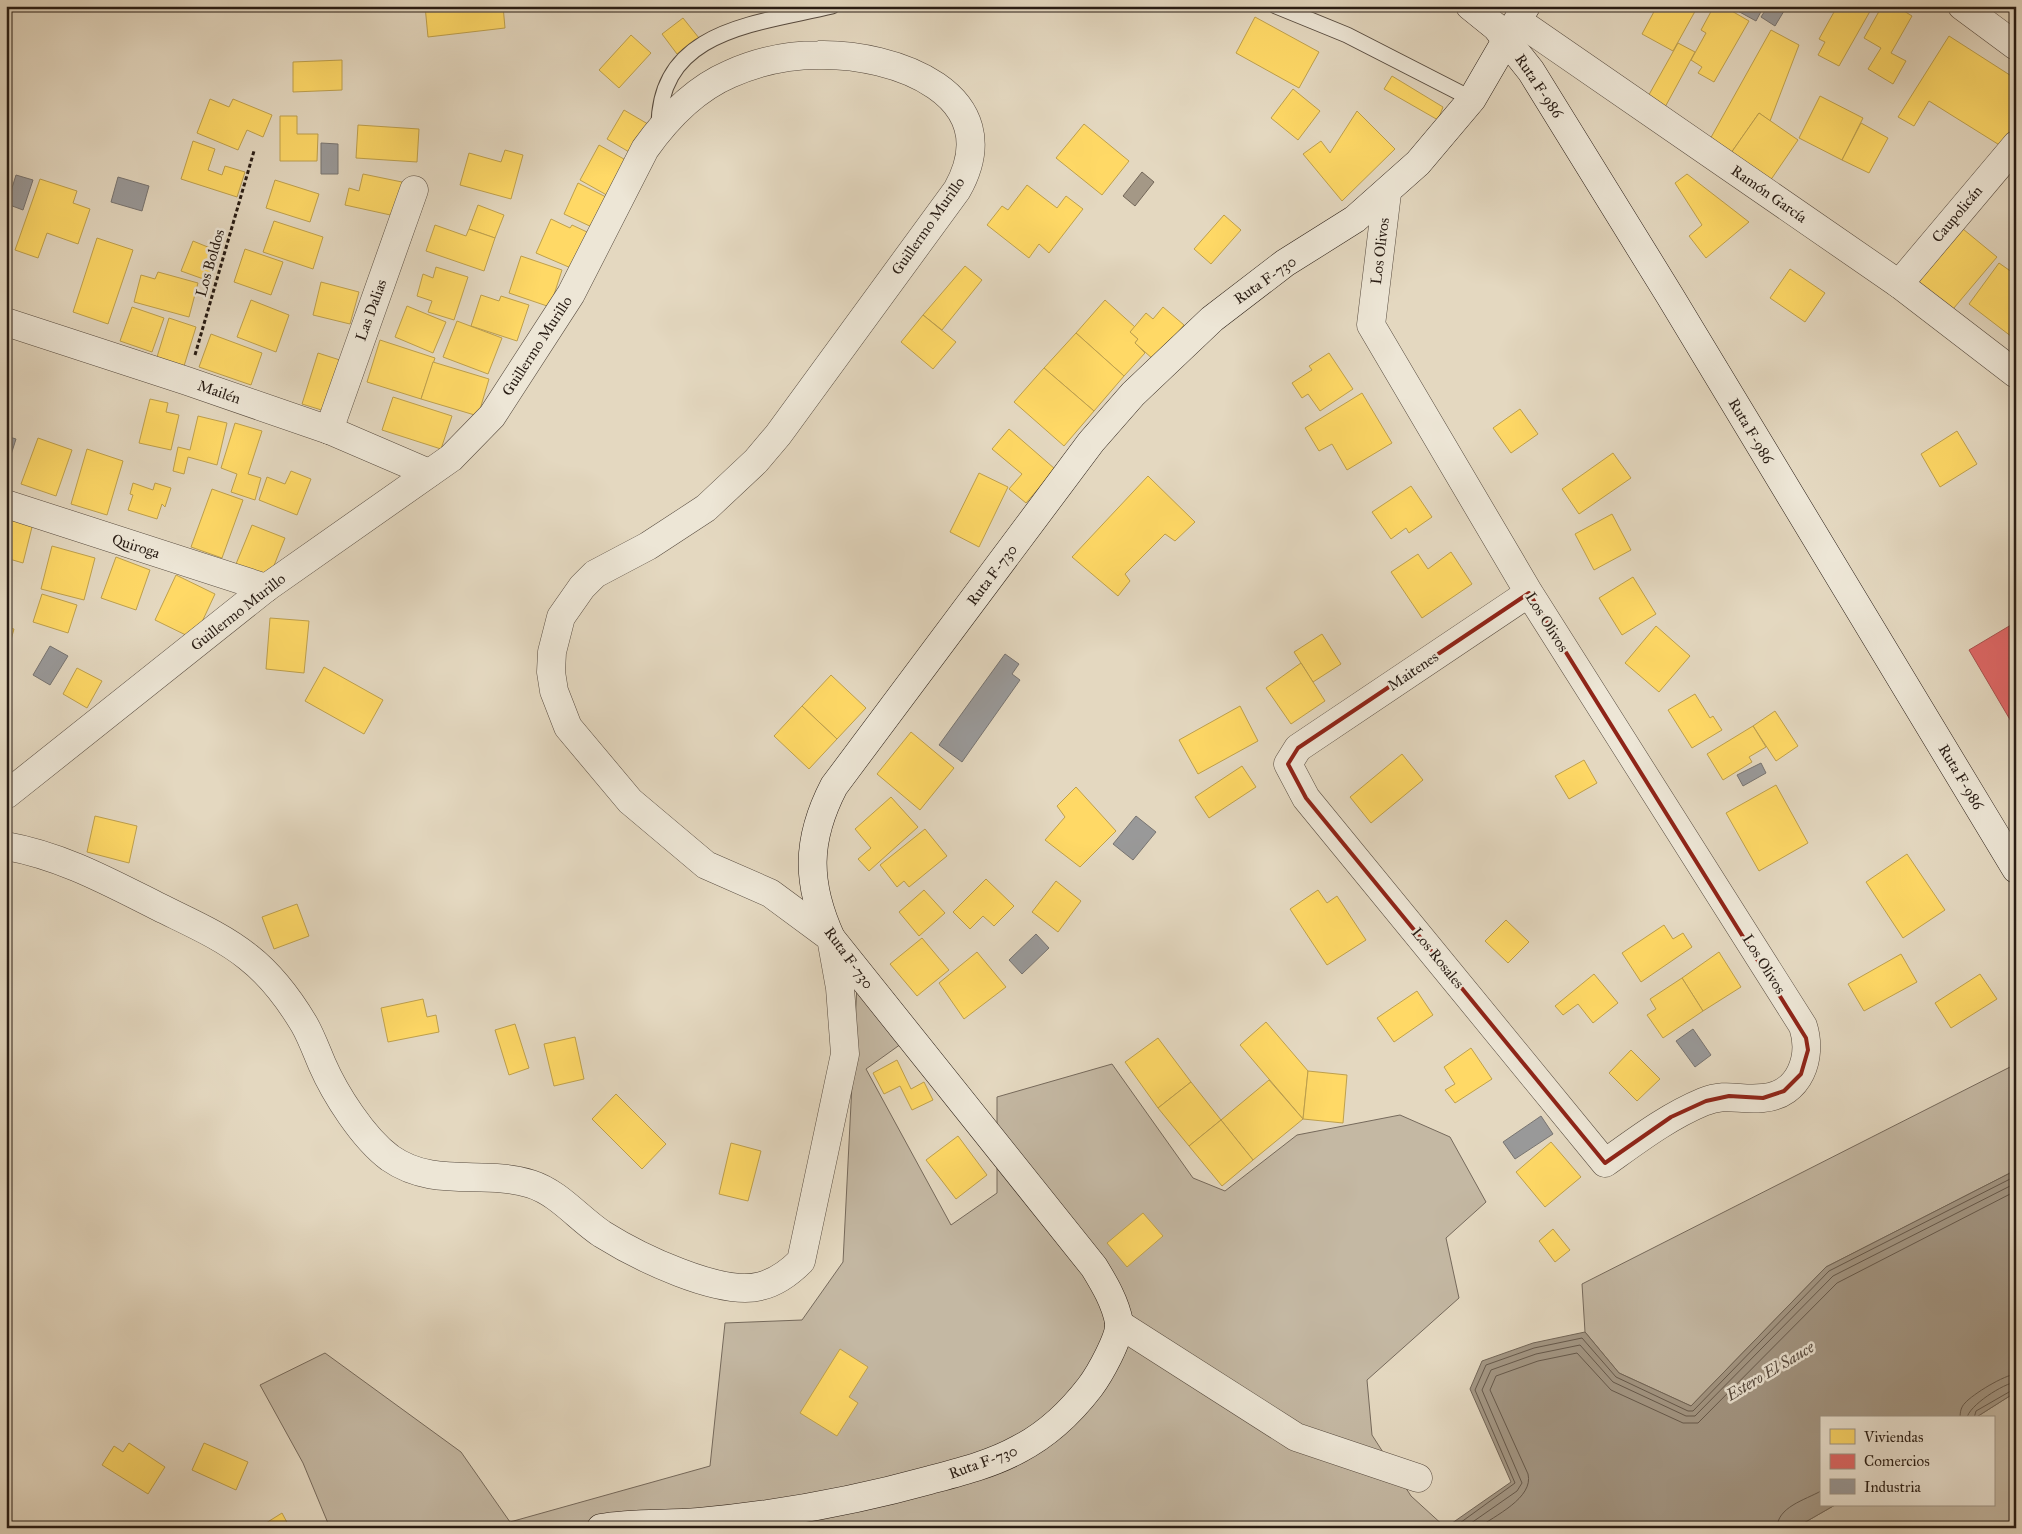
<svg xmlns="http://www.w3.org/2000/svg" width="2022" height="1534" font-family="'IM FELL Great Primer',serif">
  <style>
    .green { fill: #c4b8a3; stroke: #766a5c }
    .water { fill: #a49886; stroke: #726658 }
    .homes { fill: #ffd966; stroke: #bea04d }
    .shops { fill: #e06666; stroke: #a9504d }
    .industry { fill: #999; stroke: #777471 }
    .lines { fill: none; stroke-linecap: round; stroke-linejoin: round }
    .shore { stroke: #665a4d; stroke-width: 1 }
    .lane-casing { stroke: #574b3f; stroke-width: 17 }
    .street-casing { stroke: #574b3f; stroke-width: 29 }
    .secondary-casing { stroke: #281c14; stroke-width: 29 }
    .path { stroke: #281c14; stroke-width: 3; stroke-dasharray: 4 2.5; stroke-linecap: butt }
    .lane { stroke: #ede6d6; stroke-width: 15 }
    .street { stroke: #ede6d6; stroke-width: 28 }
    .secondary { stroke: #ede6d6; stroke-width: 28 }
    .marked { fill: none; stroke: #8f2418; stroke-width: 4; stroke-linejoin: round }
    .labels { text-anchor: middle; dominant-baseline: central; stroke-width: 5; stroke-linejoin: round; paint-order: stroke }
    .street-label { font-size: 15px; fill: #281c14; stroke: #ede6d6 }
    .water-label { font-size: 16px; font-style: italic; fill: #53473c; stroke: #ede6d6 }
  </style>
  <rect width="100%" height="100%" fill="#e4d8c0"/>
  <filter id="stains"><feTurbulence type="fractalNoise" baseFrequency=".004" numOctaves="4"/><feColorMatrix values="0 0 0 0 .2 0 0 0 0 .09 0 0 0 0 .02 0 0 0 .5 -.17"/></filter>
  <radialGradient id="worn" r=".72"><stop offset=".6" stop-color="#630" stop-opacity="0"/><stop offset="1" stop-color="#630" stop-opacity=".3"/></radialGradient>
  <g class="green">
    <polygon points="857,985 901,1044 866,1069 951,1225 997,1193 997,1097 1112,1064 1193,1178 1225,1191 1297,1135 1400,1115 1450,1137 1486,1202 1446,1238 1459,1298 1367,1380 1372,1435 1411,1496 1445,1527 330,1528 303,1463 260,1385 325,1353 461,1452 510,1522 710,1466 725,1323 802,1320 843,1262"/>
    <polygon points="2016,1064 2016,1170 1826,1267 1691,1406 1619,1373 1585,1332 1582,1284"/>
    <polygon points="2016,1392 2016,1528 1795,1528 1835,1505 1993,1505 1993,1418 1975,1418"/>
  </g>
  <g class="water">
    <polygon points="1142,172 1154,182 1135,206 1123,196"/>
    <polygon points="2016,1170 2016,1392 1975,1418 1821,1418 1821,1505 1835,1505 1795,1528 1445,1528 1511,1482 1470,1389 1482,1361 1533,1343 1585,1332 1619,1373 1691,1406 1826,1267"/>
  </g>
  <g class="homes">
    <polygon points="425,6 503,6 505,28 428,37"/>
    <polygon points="736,6 760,6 737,11"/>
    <polygon points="1657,6 1698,6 1673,51 1642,34"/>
    <polygon points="1714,6 1723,6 1749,21 1714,82 1698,73 1702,67 1691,60 1706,33 1701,30"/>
    <polygon points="1824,6 1873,6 1839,66 1818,55 1825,42 1819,39 1834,12"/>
    <polygon points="1882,6 1896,6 1912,16 1891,53 1906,61 1893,84 1868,69 1881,48 1864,38"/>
    <polygon points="1255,17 1319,52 1299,88 1236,53"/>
    <polygon points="683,18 699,38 677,54 662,34"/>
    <polygon points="1771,30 1799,45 1770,121 1759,113 1731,153 1709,141"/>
    <polygon points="631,35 651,53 619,88 599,70"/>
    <polygon points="1949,36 2016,79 2016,123 2001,146 1929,101 1914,126 1898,117"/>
    <polygon points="1678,43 1695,52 1664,109 1646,100"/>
    <polygon points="342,60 342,90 293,92 293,62"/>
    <polygon points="1392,76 1443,107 1438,120 1384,89"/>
    <polygon points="1293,89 1320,111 1298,140 1271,118"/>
    <polygon points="1820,96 1863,118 1842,160 1799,138"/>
    <polygon points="210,99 229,107 233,99 272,115 263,137 247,130 238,150 197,133"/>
    <polygon points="624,110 653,127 636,156 607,139"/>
    <polygon points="1357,111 1395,149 1342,201 1303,154 1321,141 1330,153"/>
    <polygon points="1759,113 1798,140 1770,181 1731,153"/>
    <polygon points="280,116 297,116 297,134 318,134 317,161 280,161"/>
    <polygon points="1861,123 1888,138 1869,173 1842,160"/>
    <polygon points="1084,124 1129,161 1102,195 1056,158"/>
    <polygon points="358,125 419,129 417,162 356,158"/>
    <polygon points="193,141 215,149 208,170 222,175 225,166 245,172 237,197 181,179"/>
    <polygon points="599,145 631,163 612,198 580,180"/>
    <polygon points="505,150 523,155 511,199 460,185 469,153 501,162"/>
    <polygon points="363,174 402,182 395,216 345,205 349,188 359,191"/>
    <polygon points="1687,174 1749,222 1706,258 1689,236 1702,225 1675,183"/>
    <polygon points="40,179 77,191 73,203 90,209 78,244 47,233 38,258 15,250"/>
    <polygon points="275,180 319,194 310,222 266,208"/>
    <polygon points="578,183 608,198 594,228 564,214"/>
    <polygon points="1027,185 1057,208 1066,196 1083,209 1049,253 1039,244 1029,258 987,225 1002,206 1008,210"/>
    <polygon points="478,205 504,215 495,238 469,229"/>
    <polygon points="1224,215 1241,230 1211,264 1194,249"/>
    <polygon points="551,219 570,228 572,225 587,232 571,268 536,253"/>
    <polygon points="274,221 323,237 313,269 263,252"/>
    <polygon points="435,225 466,236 469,229 495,238 484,271 426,251"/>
    <polygon points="1963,229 1997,257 1948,315 1914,287"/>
    <polygon points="97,238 133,250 108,324 73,312"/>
    <polygon points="193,241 220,252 209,281 181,271"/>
    <polygon points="245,249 283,262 271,295 234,282"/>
    <polygon points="521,256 562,270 550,307 509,293"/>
    <polygon points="1999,263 2016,275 2016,331 2012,337 1969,304"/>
    <polygon points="965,266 982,280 942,330 923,315"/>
    <polygon points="436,267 468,277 454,320 428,312 432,301 417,296 423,274 433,278"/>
    <polygon points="1790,269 1825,293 1805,322 1770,298"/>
    <polygon points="158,272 198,283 189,317 134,302 141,275 155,279"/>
    <polygon points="321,282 359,292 350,324 313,315"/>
    <polygon points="481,295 499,301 501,296 529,305 517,341 471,326"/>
    <polygon points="251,300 289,315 276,352 237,337"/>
    <polygon points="1105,300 1135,327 1130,332 1138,339 1135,343 1145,353 1124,376 1076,333"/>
    <polygon points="407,306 446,322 433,353 395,337"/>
    <polygon points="132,307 164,318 152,352 120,341"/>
    <polygon points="1163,307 1184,325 1154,360 1135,343 1138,339 1130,332 1146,313 1153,319"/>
    <polygon points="923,315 956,342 933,369 901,342"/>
    <polygon points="169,318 196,327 184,366 157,357"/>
    <polygon points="457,321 502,338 488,374 443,357"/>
    <polygon points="1076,333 1124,376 1094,411 1044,368"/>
    <polygon points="211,334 262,353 251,385 199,367"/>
    <polygon points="380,340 435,358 421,399 367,382"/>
    <polygon points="318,353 343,361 328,412 302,404"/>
    <polygon points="1329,353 1353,389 1320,411 1308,394 1302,398 1292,383 1312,370 1309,366"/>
    <polygon points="433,362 489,379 478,416 421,399"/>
    <polygon points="1044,368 1094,411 1064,446 1014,402"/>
    <polygon points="1362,393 1392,443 1347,470 1332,444 1319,451 1305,428"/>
    <polygon points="393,397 452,416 441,449 382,430"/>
    <polygon points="150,399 168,403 166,412 179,415 171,450 139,443"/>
    <polygon points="1520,409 1538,434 1511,453 1493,428"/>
    <polygon points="198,416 227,423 217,465 188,457 184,474 173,471 178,447 190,450"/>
    <polygon points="235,423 262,431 248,474 261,478 255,500 231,492 237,474 221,468"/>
    <polygon points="1009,429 1055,469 1026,503 1009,489 1022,474 992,449"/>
    <polygon points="1957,431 1977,464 1940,487 1921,454"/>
    <polygon points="38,438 72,450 56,496 21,484"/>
    <polygon points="87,449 123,461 107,515 71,504"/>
    <polygon points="1613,453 1631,478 1579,514 1562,489"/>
    <polygon points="291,471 311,479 297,515 259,500 267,477 285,484"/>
    <polygon points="979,473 1008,487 979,547 950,532"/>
    <polygon points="1148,476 1195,522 1175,541 1165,534 1125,574 1130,581 1118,596 1072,557"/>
    <polygon points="133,483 153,490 155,483 171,488 165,507 162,504 157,519 128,510 133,495 130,494"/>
    <polygon points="1411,486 1432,517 1409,533 1406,528 1391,539 1372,512"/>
    <polygon points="212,489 243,500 222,558 191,547"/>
    <polygon points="1612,514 1631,550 1594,570 1575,534"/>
    <polygon points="6,516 33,523 23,563 6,558"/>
    <polygon points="252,525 285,538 269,578 236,564"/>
    <polygon points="52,546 95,558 84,600 41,589"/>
    <polygon points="1451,552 1472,584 1422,618 1391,572 1418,554 1428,569"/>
    <polygon points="116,557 150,570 136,610 101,598"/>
    <polygon points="176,575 215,594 194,639 155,620"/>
    <polygon points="1633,577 1656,614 1622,635 1599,598"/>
    <polygon points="42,594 77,605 68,633 33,622"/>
    <polygon points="270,618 309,621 304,673 266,669"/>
    <polygon points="1656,626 1690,656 1659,692 1625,663"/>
    <polygon points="6,627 14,629 6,658"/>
    <polygon points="1322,634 1341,664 1313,682 1294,652"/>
    <polygon points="1301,663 1325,701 1291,724 1266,688"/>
    <polygon points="324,667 383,700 364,734 305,701"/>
    <polygon points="77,668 102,681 87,708 63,694"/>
    <polygon points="831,675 866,708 837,739 802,706"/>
    <polygon points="1695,694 1710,718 1713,716 1722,730 1692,748 1668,710"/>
    <polygon points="802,706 837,739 809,769 774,736"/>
    <polygon points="1240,706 1258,741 1198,774 1179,740"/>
    <polygon points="1775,711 1798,746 1776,761 1753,726"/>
    <polygon points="1753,726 1766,747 1749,757 1752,762 1723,780 1707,754"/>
    <polygon points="911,732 954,768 920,810 877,774"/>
    <polygon points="1402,754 1423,780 1371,823 1350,797"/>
    <polygon points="1584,760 1597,783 1569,799 1555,776"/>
    <polygon points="1242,766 1256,787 1209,818 1195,797"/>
    <polygon points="1776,785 1808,843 1759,871 1726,813"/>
    <polygon points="1076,787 1116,831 1080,867 1045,840 1065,817 1057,806"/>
    <polygon points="891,797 918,827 869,871 858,859 871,848 855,829"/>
    <polygon points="95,816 137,826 129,863 87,852"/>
    <polygon points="925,829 947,856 909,887 904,881 897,887 880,865"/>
    <polygon points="1907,854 1945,910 1903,938 1866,882"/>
    <polygon points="986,879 1014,906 994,926 983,916 970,929 953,912"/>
    <polygon points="1056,881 1081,901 1058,932 1032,912"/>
    <polygon points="924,890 945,913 919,936 899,912"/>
    <polygon points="1318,890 1327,903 1337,896 1366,940 1327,965 1290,909"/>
    <polygon points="297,904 309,936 274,949 262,917"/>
    <polygon points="1506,920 1529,942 1508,963 1485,941"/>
    <polygon points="1664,925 1673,939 1683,933 1692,947 1641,982 1622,953"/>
    <polygon points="922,938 949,970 917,996 890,964"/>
    <polygon points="977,952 1006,987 964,1019 939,983"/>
    <polygon points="1719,952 1741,987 1703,1011 1682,978"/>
    <polygon points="1901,954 1917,982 1864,1011 1848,984"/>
    <polygon points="1594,974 1618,1003 1593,1023 1578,1004 1563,1015 1555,1006"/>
    <polygon points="1980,974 1997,999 1951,1028 1935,1003"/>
    <polygon points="1682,978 1703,1011 1663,1038 1647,1015 1656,1009 1650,999"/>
    <polygon points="1417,991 1433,1015 1394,1042 1377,1018"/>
    <polygon points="423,999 427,1017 436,1015 439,1032 388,1042 381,1008"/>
    <polygon points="1266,1022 1308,1071 1303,1119 1240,1045"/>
    <polygon points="515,1024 529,1068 509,1075 495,1030"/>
    <polygon points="575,1037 584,1079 554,1086 544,1044"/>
    <polygon points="1158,1038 1191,1082 1158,1108 1125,1062"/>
    <polygon points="1471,1048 1492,1079 1455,1103 1445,1090 1455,1084 1444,1067"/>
    <polygon points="1631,1050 1660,1079 1637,1101 1609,1073"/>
    <polygon points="897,1060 911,1089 924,1082 933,1100 912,1110 900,1086 884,1094 873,1073"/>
    <polygon points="1308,1071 1347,1075 1343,1123 1303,1119"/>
    <polygon points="1269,1080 1303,1119 1253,1160 1221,1120"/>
    <polygon points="1191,1082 1221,1120 1189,1146 1158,1108"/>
    <polygon points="616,1094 666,1144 642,1169 592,1119"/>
    <polygon points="1221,1120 1253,1160 1222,1186 1189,1146"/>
    <polygon points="958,1136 987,1175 956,1199 926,1160"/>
    <polygon points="1551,1142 1581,1177 1545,1207 1516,1172"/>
    <polygon points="731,1143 761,1151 748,1201 719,1194"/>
    <polygon points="1143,1213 1163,1236 1127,1267 1107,1243"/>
    <polygon points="1553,1229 1570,1250 1555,1262 1539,1241"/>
    <polygon points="840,1349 868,1367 849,1397 858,1403 837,1436 800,1413"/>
    <polygon points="129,1443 165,1467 148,1494 102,1465 114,1446 123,1452"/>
    <polygon points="204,1443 248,1462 236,1490 192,1470"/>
    <polygon points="282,1513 290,1528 258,1528"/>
  </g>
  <polygon class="shops" points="2016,622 2016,720 2012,723 1969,650"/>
  <g class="industry">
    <polygon points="1738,6 1764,6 1756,21 1736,10"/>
    <polygon points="1768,6 1787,6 1775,26 1761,17"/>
    <polygon points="321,143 338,144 338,174 321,174"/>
    <polygon points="16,175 33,180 23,210 7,204"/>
    <polygon points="118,177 149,186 142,211 111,202"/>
    <polygon points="6,436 16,439 9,461 6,460"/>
    <polygon points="50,646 68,656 50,685 33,675"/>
    <polygon points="1005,654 1019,664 1012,674 1020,680 962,762 939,745"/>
    <polygon points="1761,763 1766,773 1743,786 1737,775"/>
    <polygon points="1136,816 1156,832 1133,860 1113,844"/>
    <polygon points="1036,934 1049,948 1022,974 1009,960"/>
    <polygon points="1693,1029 1711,1055 1695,1067 1676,1041"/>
    <polygon points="1541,1116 1553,1134 1515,1159 1503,1142"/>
  </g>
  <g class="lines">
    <g class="shore">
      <path d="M 1960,1418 C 1960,1412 1961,1407 1965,1403 C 1973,1394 2004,1375 2016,1374"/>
      <path d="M 1967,1418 C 1968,1406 2004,1383 2016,1382"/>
      <polyline points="1974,1418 1976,1411 2016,1388"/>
      <polyline points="1453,1528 1515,1483 1475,1390 1486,1365 1534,1348 1582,1338 1616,1377 1688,1411 1693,1411 1829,1271 2016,1176"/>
      <polyline points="1464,1528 1517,1491 1522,1483 1482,1390 1491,1370 1536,1354 1580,1345 1613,1382 1686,1416 1695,1416 1833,1276 2016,1183"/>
      <path d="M 1478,1528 C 1494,1516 1534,1498 1528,1474 L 1490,1390 L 1496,1376 L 1538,1361 L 1577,1353 L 1611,1390 L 1683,1423 L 1698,1423 L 1837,1283 L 2016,1191"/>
      <path d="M 1777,1528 C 1777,1507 1805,1500 1821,1491"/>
    </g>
    <defs>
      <g id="lane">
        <polyline points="1276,6 1347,35 1472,99"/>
        <path d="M 659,128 C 658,29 757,24 832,6"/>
      </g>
      <g id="street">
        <polyline points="1962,6 2016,46"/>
        <polyline points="1518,21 1899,284 2016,374"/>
        <path d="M 1387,193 L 1371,325 L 1529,593 L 1803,1026 C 1813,1057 1800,1095 1763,1098 C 1739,1101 1728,1092 1703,1102 C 1667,1117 1636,1141 1605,1163 L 1306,798 L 1288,764 L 1298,748 L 1529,593"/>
        <polyline points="1899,284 2016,145"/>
        <polyline points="6,322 187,381 329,430 429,473"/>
        <polyline points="329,430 414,190"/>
        <polyline points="6,504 266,588"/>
        <path d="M 6,795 L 266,588 L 451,458 L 492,416 L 571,294 L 645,149 C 667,118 695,89 730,74 C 757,62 788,55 818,55 C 893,53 1011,94 957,190 L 778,435 L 756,461 L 706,508 L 648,546 L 595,574 L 582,587 L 561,617 L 552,652 L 551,672 L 554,691 L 568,727 L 630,801 L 706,865 L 770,893 L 831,938 L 840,988 L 845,1054 L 801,1261 C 790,1272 777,1282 761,1286 C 720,1297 637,1256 602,1234 C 578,1218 559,1193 531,1184 C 484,1169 434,1189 390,1158 C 363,1138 335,1094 322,1064 C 316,1050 311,1036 304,1024 C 289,999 271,975 248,957 C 222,936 189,922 159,907 C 109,882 62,856 6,846"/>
        <polyline points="1119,1324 1296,1437 1418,1478"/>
      </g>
      <g id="secondary">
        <polyline points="1470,6 1496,27 1531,71 1670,296 2016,869"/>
        <path d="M 601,1528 C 633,1522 667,1525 699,1522 C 777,1515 854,1501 930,1480 C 960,1472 992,1464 1019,1449 C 1048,1434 1070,1413 1090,1387 C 1099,1375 1121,1337 1119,1322 C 1115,1302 1105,1285 1094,1267 L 831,938 C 806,883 806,840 834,786 L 1091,442 L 1133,394 L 1212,319 L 1285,263 L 1355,219 L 1418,163 L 1472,99 L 1526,6"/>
      </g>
    </defs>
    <use href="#lane" class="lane-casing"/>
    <use href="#street" class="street-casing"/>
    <use href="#secondary" class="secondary-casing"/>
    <polyline class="path" points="195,355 254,151"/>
    <use href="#lane" class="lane"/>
    <use href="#street" class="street"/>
    <use href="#secondary" class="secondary"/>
  </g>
  <path class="marked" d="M 1529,593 L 1806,1038 L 1808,1050 L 1801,1074 L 1784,1091 L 1763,1098 L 1729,1096 L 1706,1101 L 1671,1117 L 1605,1163 L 1306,798 L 1288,764 L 1298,748 Z"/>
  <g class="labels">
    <g class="street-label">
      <text transform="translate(1539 86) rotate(56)">Ruta F-986</text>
      <text transform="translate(1769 194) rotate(35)">Ramón García</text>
      <text transform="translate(1957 214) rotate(-50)">Caupolicán</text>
      <text transform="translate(928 226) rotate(-55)">Guillermo Murillo</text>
      <text transform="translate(1380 251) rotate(-83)">Los Olivos</text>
      <text transform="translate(210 263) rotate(-74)">Los Boldos</text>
      <text transform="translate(1265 280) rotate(-35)">Ruta F-730</text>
      <text transform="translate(371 310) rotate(-70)">Las Dalias</text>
      <text transform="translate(537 346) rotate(-57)">Guillermo Murillo</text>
      <text transform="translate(219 392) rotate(19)">Mailén</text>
      <text transform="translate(1751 431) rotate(59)">Ruta F-986</text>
      <text transform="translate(136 546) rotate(18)">Quiroga</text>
      <text transform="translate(992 575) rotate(-53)">Ruta F-730</text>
      <text transform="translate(238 612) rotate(-38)">Guillermo Murillo</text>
      <text transform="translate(1547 622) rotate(58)">Los Olivos</text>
      <text transform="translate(1413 671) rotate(-34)">Maitenes</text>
      <text transform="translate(1961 777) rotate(59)">Ruta F-986</text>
      <text transform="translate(849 958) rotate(54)">Ruta F-730</text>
      <text transform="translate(1438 958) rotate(51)">Los Rosales</text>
      <text transform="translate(1764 964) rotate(58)">Los Olivos</text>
      <text transform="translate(983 1462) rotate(-20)">Ruta F-730</text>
    </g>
    <g class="water-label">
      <text transform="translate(1770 1371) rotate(-31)">Estero El Sauce</text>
    </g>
  </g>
  <rect width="2022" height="1534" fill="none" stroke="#e4d8c0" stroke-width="25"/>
  <rect x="8" y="8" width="2007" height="1519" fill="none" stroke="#281c14" stroke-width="2.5"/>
  <rect x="12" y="12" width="1997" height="1509" fill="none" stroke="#281c14"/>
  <rect x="1820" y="1416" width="175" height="90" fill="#ede6d6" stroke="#9e9588"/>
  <rect x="1830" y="1429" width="25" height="15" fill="#ffd966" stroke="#9e9588"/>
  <text x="1864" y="1442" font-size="15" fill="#281c14">Viviendas</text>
  <rect x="1830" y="1454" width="25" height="15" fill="#e06666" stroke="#9e9588"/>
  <text x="1864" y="1466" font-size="15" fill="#281c14">Comercios</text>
  <rect x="1830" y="1479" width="25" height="15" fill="#999999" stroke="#9e9588"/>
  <text x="1864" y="1492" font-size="15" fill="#281c14">Industria</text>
  <rect width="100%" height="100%" filter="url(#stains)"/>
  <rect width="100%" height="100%" fill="url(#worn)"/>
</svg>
